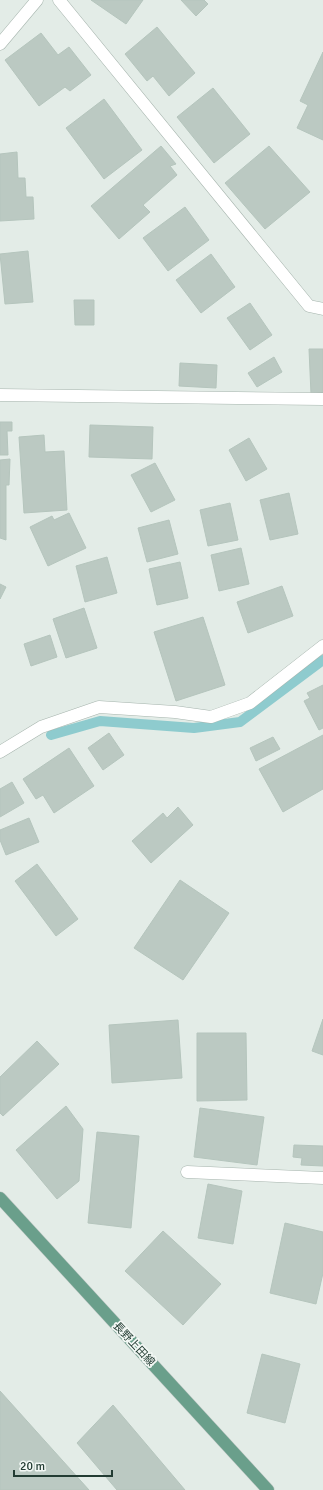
<svg xmlns="http://www.w3.org/2000/svg" width="323" height="1490" font-family="Signika,'Noto Sans JP',sans-serif">
  <style>
    .lines { fill: none; stroke-linecap: round; stroke-linejoin: round }
    .stream { stroke: #8ecbce; stroke-width: 10 }
    .building { fill: #bbc9c2; stroke: #b5c5bd }
    .minor-casing { stroke: #a6b4ad; stroke-width: 13 }
    .major-casing { stroke: #c1c8c6; stroke-width: 13 }
    .minor { stroke: #fff; stroke-width: 12 }
    .major { stroke: #6a9f8b; stroke-width: 12 }
    .labels { text-anchor: middle; dominant-baseline: central; stroke-width: 3.5; stroke-linejoin: round; paint-order: stroke }
    .street-label { font-size: 11px; fill: #233c33; stroke: #f3f8f5 }
  </style>
  <rect width="100%" height="100%" fill="#e3ece7"/>
  <g class="lines">
    <polyline class="stream" points="51,735 100,721 194,728 240,722 323,660"/>
  </g>
  <g class="building">
    <polygon points="91,0 143,0 126,24"/>
    <polygon points="181,0 204,0 208,4 196,16"/>
    <polygon points="157,27 195,73 169,96 153,76 147,81 125,54"/>
    <polygon points="41,33 58,55 69,47 91,75 70,91 65,87 39,106 5,60"/>
    <polygon points="323,52 323,140 297,128 308,105 300,101"/>
    <polygon points="213,88 250,134 214,163 177,117"/>
    <polygon points="104,99 142,150 104,179 66,128"/>
    <polygon points="161,146 176,164 170,166 177,175 143,205 150,212 119,239 91,206"/>
    <polygon points="269,146 310,192 265,229 225,183"/>
    <polygon points="17,152 18,178 25,178 26,197 33,197 34,219 0,221 0,154"/>
    <polygon points="185,207 209,240 168,271 143,238"/>
    <polygon points="28,251 33,302 5,304 0,254"/>
    <polygon points="211,254 235,287 201,313 176,280"/>
    <polygon points="74,300 94,300 94,325 75,325"/>
    <polygon points="250,303 272,335 250,350 227,318"/>
    <polygon points="309,349 323,349 323,393 311,394"/>
    <polygon points="274,357 282,372 257,387 248,373"/>
    <polygon points="180,363 217,365 216,388 179,386"/>
    <polygon points="0,422 12,422 12,431 7,431 8,455 0,455"/>
    <polygon points="90,425 153,427 152,459 89,457"/>
    <polygon points="44,435 45,452 64,451 67,510 24,513 19,437"/>
    <polygon points="249,438 267,469 246,481 229,450"/>
    <polygon points="10,459 9,485 6,485 6,540 0,538 0,460"/>
    <polygon points="155,463 175,500 151,512 131,475"/>
    <polygon points="289,493 298,534 270,540 260,500"/>
    <polygon points="230,503 238,540 208,546 200,510"/>
    <polygon points="69,513 86,548 48,566 30,527 52,516 54,520"/>
    <polygon points="169,520 178,554 147,562 138,528"/>
    <polygon points="241,548 249,584 219,591 211,555"/>
    <polygon points="107,557 117,593 85,602 76,566"/>
    <polygon points="180,562 188,598 157,605 149,569"/>
    <polygon points="0,584 6,587 0,599"/>
    <polygon points="282,586 293,616 248,633 237,602"/>
    <polygon points="84,608 97,648 66,658 53,619"/>
    <polygon points="203,617 225,685 176,701 154,632"/>
    <polygon points="50,635 57,657 31,666 24,644"/>
    <polygon points="323,685 323,728 319,730 304,701 310,698 307,693"/>
    <polygon points="109,733 124,755 103,770 88,748"/>
    <polygon points="323,735 323,789 283,812 259,769"/>
    <polygon points="273,737 280,749 256,761 250,748"/>
    <polygon points="69,748 94,786 54,813 43,795 36,799 23,779"/>
    <polygon points="12,782 24,803 0,817 0,789"/>
    <polygon points="178,807 193,825 151,863 132,841 163,813 167,818"/>
    <polygon points="29,818 39,842 6,855 0,840 0,830"/>
    <polygon points="37,864 78,919 56,936 15,881"/>
    <polygon points="180,880 229,913 183,980 134,948"/>
    <polygon points="323,1019 323,1055 312,1051"/>
    <polygon points="178,1020 182,1078 112,1083 109,1025"/>
    <polygon points="197,1033 246,1033 247,1100 197,1101"/>
    <polygon points="37,1041 59,1064 3,1116 0,1113 0,1077"/>
    <polygon points="66,1106 83,1129 79,1181 57,1199 16,1150"/>
    <polygon points="200,1108 264,1117 257,1165 194,1157"/>
    <polygon points="97,1132 139,1136 131,1228 88,1223"/>
    <polygon points="294,1145 323,1146 323,1166 301,1165 302,1158 293,1157"/>
    <polygon points="208,1184 242,1191 233,1244 198,1238"/>
    <polygon points="285,1223 323,1232 323,1273 316,1304 270,1293"/>
    <polygon points="163,1231 221,1284 183,1325 125,1271"/>
    <polygon points="262,1354 300,1364 285,1423 247,1413"/>
    <polygon points="0,1391 89,1490 0,1490"/>
    <polygon points="113,1405 185,1490 117,1490 77,1443"/>
  </g>
  <g class="lines">
    <defs>
      <g id="minor">
        <polyline points="59,0 309,306 323,309"/>
        <polyline points="0,44 37,0"/>
        <polyline points="0,395 323,399"/>
        <polyline points="0,752 41,727 99,707 175,712 211,717 250,703 323,646"/>
        <polyline points="187,1172 323,1178"/>
      </g>
      <polyline id="major" points="0,1198 268,1490"/>
    </defs>
    <use href="#minor" class="minor-casing"/>
    <use href="#major" class="major-casing"/>
    <use href="#minor" class="minor"/>
    <use href="#major" class="major"/>
  </g>
  <g class="labels">
    <g class="street-label">
      <text transform="translate(134 1344) rotate(47)">長野上田線</text>
    </g>
  </g>
  <path d="M14 1470v6h98v-6" fill="none" stroke="#233c33" stroke-width="2"/>
  <text x="20" y="1470" font-size="12" fill="#233c33" stroke="#f3f8f5" stroke-width="3" paint-order="stroke">20 m</text>
</svg>
